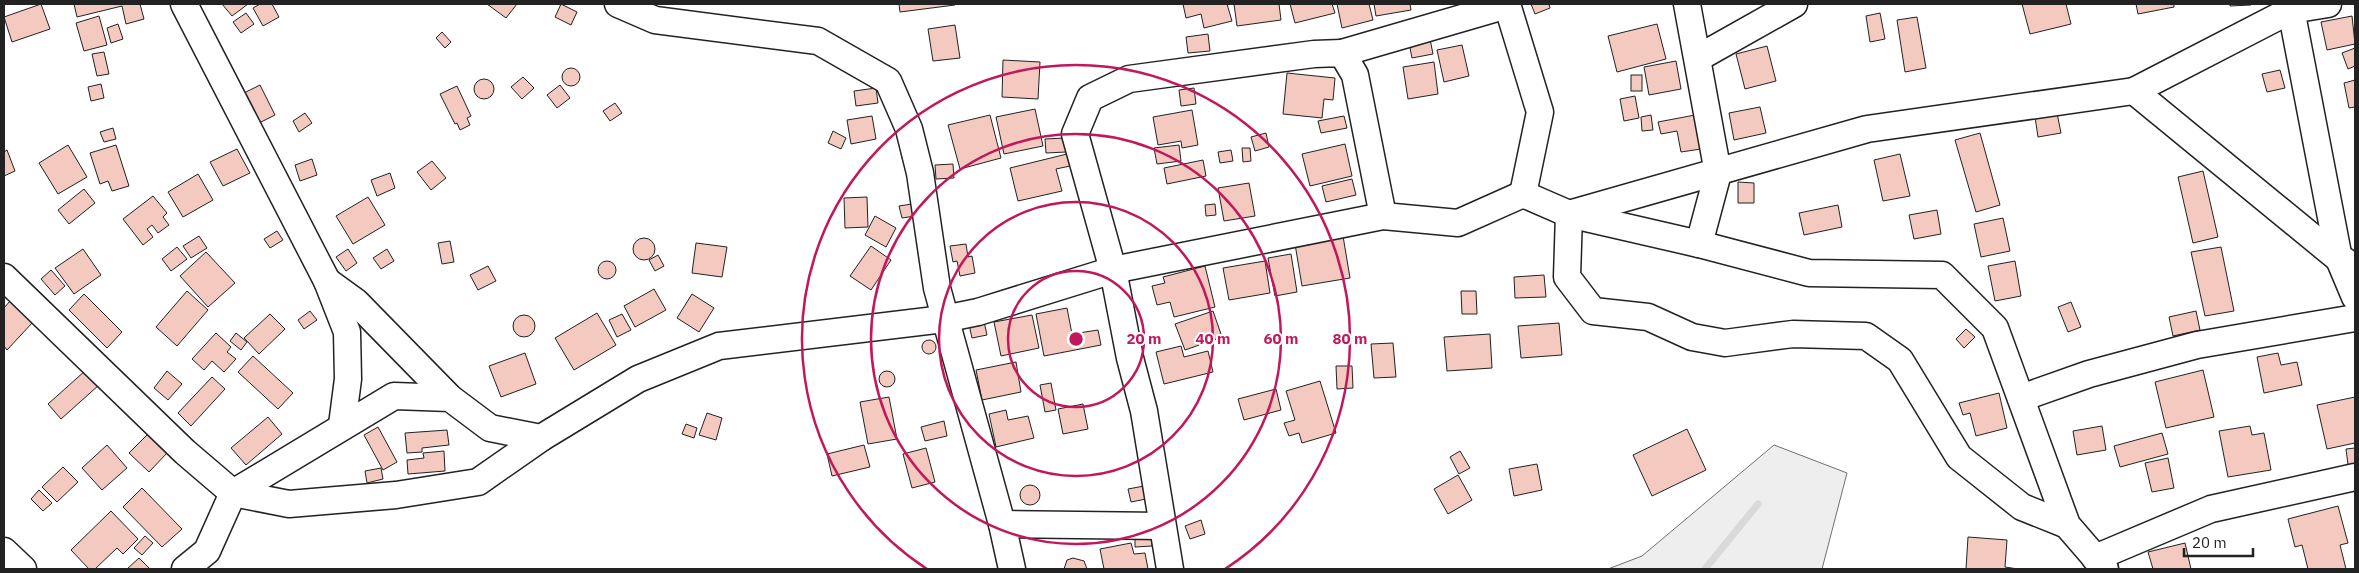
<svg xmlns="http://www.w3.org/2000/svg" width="2359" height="573" font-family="'IBM Plex Sans',sans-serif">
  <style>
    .green { fill: #eee; stroke: #6f6f6f }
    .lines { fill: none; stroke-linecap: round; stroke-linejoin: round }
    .stream { stroke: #d9d9d9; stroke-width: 7 }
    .building { fill: #f3c9c0; stroke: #222 }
    .minor-casing { stroke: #222; stroke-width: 29 }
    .minor { stroke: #fff; stroke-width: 26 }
    .ring { fill: none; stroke: #c2185b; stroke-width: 2.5 }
    .centre { fill: #c2185b; stroke: #fff; stroke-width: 2.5 }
    .ring-label { font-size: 15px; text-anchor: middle; font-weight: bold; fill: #c2185b; stroke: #fff; stroke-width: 4; stroke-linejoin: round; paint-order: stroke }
  </style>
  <rect width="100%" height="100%" fill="#fff"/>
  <polygon class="green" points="1774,445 1847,473 1822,569 1608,569 1642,556"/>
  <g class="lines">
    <polyline class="stream" points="1705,569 1758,504"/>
  </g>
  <g class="building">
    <polygon points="41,4 50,29 12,42 4,17"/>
    <polygon points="74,4 140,4 144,19 126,24 122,6 77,17"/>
    <polygon points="222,4 248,4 232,16"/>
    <polygon points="260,4 272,4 279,17 263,26 253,8"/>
    <polygon points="487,4 517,4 506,18"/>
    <polygon points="561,4 577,12 571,25 555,17"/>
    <polygon points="899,4 954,4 955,5 900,12"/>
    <polygon points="1183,4 1227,4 1232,21 1204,28 1201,14 1186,18"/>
    <polygon points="1234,4 1279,4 1281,20 1237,26"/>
    <polygon points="1290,4 1332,4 1335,13 1295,23"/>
    <polygon points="1337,4 1369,4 1373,20 1342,28"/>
    <polygon points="1374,4 1410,4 1411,10 1376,16"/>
    <polygon points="1531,4 1549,4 1550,8 1535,14"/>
    <polygon points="2022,4 2066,4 2071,24 2030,34"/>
    <polygon points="2136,4 2174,4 2174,7 2138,14"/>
    <polygon points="2230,4 2250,4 2251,5 2230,6"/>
    <polygon points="246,13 254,24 241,33 233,22"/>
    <polygon points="1880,13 1885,39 1870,42 1866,16"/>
    <polygon points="99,16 107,45 84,51 76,23"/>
    <polygon points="2352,16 2355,44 2327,50 2321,22"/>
    <polygon points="1917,17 1926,68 1905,72 1897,20"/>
    <polygon points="118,24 123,39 111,43 107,28"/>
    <polygon points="1657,24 1666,59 1617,72 1608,36"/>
    <polygon points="955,25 960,58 933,61 928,29"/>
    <polygon points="442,32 451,42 445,48 436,38"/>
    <polygon points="1208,34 1210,51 1188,53 1186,37"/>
    <polygon points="1430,39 1433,54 1412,58 1409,43"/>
    <polygon points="1462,45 1469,76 1444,82 1437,50"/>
    <polygon points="1767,46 1776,81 1745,89 1736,54"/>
    <polygon points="2355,48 2355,66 2348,69 2342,53"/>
    <polygon points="104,52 109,74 97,76 92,54"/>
    <polygon points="1003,60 1040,62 1038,99 1002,97"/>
    <polygon points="1676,61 1681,89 1649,95 1644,67"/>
    <polygon points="1434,62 1438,94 1408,99 1403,67"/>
    <circle cx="571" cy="77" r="9"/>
    <polygon points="2280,70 2285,88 2267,92 2262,74"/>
    <polygon points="1287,73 1335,78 1333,100 1324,99 1322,118 1283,114"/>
    <rect x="1631" y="75" width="11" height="16"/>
    <polygon points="523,77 534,88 522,99 511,87"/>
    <circle cx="484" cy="89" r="10"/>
    <polygon points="2355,80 2355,107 2349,108 2344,83"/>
    <polygon points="101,84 104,98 91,101 88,87"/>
    <polygon points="260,85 275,115 259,123 244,93"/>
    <polygon points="560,85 570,98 557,108 547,95"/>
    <polygon points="457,86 471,116 467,118 470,125 460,130 457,123 455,124 440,94"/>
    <polygon points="876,88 878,103 856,106 854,91"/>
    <polygon points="1194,88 1196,104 1181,106 1179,90"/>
    <polygon points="1635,96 1639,118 1624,121 1620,99"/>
    <polygon points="615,103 622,113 610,121 603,111"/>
    <polygon points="1760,107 1766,133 1734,140 1729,113"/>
    <polygon points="1035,109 1043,146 1004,154 996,117"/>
    <polygon points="1192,110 1198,145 1182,148 1181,141 1158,145 1153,117"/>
    <polygon points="305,113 312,123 299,132 293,121"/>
    <polygon points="2057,113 2061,133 2038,137 2035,117"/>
    <polygon points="990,115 1001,158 960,169 948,125"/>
    <polygon points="1651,115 1653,130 1642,131 1641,117"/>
    <polygon points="1695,115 1701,149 1681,152 1677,131 1661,134 1658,122"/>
    <polygon points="872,116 876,139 851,144 847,120"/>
    <polygon points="1344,116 1347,128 1321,133 1318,121"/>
    <polygon points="113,128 116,139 104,142 100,132"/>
    <polygon points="833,131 846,138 841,149 828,143"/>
    <polygon points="1266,133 1269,147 1255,151 1251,137"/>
    <polygon points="1980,133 2000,205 1976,212 1955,140"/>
    <polygon points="1065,138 1066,152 1046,153 1045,139"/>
    <polygon points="1345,144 1352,176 1310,186 1302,154"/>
    <polygon points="68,145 87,177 58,194 39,163"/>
    <polygon points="116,145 129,186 112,191 108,181 100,184 90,153"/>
    <polygon points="1179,145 1181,161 1157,164 1154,148"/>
    <polygon points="1242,148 1250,148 1251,161 1243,162"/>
    <polygon points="237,149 250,173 223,186 210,162"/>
    <polygon points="7,150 15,171 4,176 4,152"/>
    <polygon points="1231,150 1233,161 1220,163 1218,152"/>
    <polygon points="1067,154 1070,166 1056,169 1062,191 1018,201 1010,168"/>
    <polygon points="1900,154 1910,196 1883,201 1874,160"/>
    <polygon points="312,159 317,175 300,181 295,165"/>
    <polygon points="1203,160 1206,176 1167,184 1164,168"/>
    <polygon points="432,161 446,178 431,190 417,172"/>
    <polygon points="953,164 954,178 936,179 935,165"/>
    <polygon points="2203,171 2218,237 2193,243 2178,177"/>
    <polygon points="390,173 395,188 377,196 371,180"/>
    <polygon points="198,174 213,200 183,217 168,192"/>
    <polygon points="1352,179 1356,195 1326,202 1322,186"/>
    <polygon points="1738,182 1754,183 1754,203 1738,203"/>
    <polygon points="1249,183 1255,216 1224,221 1218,188"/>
    <polygon points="84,189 95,203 69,224 58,210"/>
    <polygon points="153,196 167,213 163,217 169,225 158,233 152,225 147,229 153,237 143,245 123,219"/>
    <polygon points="368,197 385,225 353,244 336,216"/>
    <polygon points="867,197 868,227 845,228 844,198"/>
    <polygon points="912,204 915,216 902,218 899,206"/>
    <polygon points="1215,204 1216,215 1206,216 1205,205"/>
    <polygon points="1838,205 1842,227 1804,235 1799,213"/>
    <polygon points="1937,210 1941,234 1914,239 1909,215"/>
    <polygon points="875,216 896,228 886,247 865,235"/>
    <polygon points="2003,218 2010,251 1981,257 1974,224"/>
    <polygon points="277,231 283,240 270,248 264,239"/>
    <polygon points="199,236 207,248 191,258 183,246"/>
    <polygon points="1343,236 1350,278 1302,286 1295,244"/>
    <circle cx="644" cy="249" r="11"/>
    <polygon points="450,241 454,262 442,264 438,243"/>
    <polygon points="696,243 727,247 722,277 692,273"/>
    <polygon points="966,244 968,257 972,256 975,273 960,276 957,261 953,262 950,246"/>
    <polygon points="871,246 891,260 871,290 850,276"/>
    <polygon points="177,247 187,259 171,271 162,259"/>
    <polygon points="2221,247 2234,311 2205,316 2191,252"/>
    <polygon points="83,249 101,275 74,294 55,268"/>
    <polygon points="348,249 357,263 346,271 336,257"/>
    <polygon points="387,249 394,261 381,269 373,258"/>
    <polygon points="206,252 235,283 208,307 180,276"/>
    <polygon points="1291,254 1297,292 1275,296 1268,258"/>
    <polygon points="658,255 664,266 655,271 649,260"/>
    <circle cx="607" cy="270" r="9"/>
    <polygon points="1265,261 1270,293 1229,300 1223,268"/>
    <polygon points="2015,261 2021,296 1995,301 1988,266"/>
    <polygon points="488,266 496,281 478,290 470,275"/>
    <polygon points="1205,266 1215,307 1174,317 1170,302 1157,305 1152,286 1165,283 1163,277"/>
    <polygon points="51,270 65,286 55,295 41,279"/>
    <polygon points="1544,275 1546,297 1515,298 1514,277"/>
    <polygon points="654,289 666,310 635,327 624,306"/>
    <polygon points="187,291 208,310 177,346 156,327"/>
    <polygon points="1461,291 1476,291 1477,314 1462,314"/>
    <polygon points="84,294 122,332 107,348 69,310"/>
    <polygon points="692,294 714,308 699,332 677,318"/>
    <polygon points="10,301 33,322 7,350 4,346 4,308"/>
    <polygon points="2071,302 2081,327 2068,332 2058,307"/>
    <polygon points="1067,308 1072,334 1098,330 1101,345 1044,356 1036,314"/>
    <polygon points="310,311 317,320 304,329 298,320"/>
    <polygon points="1213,311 1222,337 1185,350 1175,324"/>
    <polygon points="2196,311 2200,330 2173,336 2169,317"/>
    <polygon points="597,313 616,345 574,370 555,338"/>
    <polygon points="270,314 285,329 259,354 244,338"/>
    <polygon points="622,314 631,330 617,337 609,320"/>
    <polygon points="1032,315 1039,348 1001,356 994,322"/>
    <circle cx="524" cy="326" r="11"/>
    <polygon points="983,317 987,335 972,338 968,320"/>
    <polygon points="1559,323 1562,355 1521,358 1518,326"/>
    <polygon points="1966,329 1975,337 1964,348 1956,339"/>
    <polygon points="216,333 231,347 227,352 236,359 224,372 212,361 204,370 192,359"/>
    <polygon points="236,333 247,342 241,350 230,341"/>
    <polygon points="1490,334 1492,368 1447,371 1444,337"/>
    <circle cx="929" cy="347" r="7"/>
    <polygon points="1393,343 1396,377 1374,378 1371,344"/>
    <polygon points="1181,346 1184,357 1208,351 1213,372 1164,384 1156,352"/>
    <polygon points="525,353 536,384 501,397 489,366"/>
    <polygon points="2278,353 2281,365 2297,362 2302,385 2264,393 2257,357"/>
    <polygon points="253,356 293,393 278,409 238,372"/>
    <polygon points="1016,362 1021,392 982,400 976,370"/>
    <polygon points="1336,366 1352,366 1353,388 1337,389"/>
    <polygon points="86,370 99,385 61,419 48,404"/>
    <polygon points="2203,370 2214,417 2166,428 2155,382"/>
    <circle cx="887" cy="379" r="8"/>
    <polygon points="167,371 182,384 168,400 154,388"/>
    <polygon points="212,377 225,389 191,426 178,413"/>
    <polygon points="1320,381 1336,433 1302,443 1299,433 1289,436 1284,423 1295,420 1286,391"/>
    <polygon points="1051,383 1056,410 1045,412 1040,385"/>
    <polygon points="1276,389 1281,410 1244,420 1238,399"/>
    <polygon points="1999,393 2007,428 1976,436 1970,413 1963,415 1959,403"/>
    <polygon points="889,397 897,439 868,444 860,402"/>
    <polygon points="2355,397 2355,443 2327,449 2317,405"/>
    <polygon points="1083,404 1088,429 1063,434 1058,409"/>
    <polygon points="1006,410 1008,420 1028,416 1034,438 996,447 989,414"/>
    <polygon points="707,413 722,418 716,440 699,435"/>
    <polygon points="268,417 282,434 246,465 231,448"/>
    <polygon points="944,421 947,436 925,441 921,427"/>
    <polygon points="686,424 697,428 694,438 682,434"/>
    <polygon points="2102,426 2106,450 2077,455 2073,431"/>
    <polygon points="2250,426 2252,435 2264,433 2271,470 2228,477 2219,431"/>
    <polygon points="378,427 397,462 383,470 364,435"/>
    <polygon points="1687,429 1706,470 1652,496 1633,455"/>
    <polygon points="447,430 449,445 422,448 422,452 407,453 405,433"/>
    <polygon points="2162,433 2168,454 2120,467 2114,446"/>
    <polygon points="148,434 168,452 149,472 129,453"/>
    <polygon points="107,445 127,468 102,490 82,468"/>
    <polygon points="864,445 870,467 832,476 827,454"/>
    <polygon points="926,448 935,482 912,488 903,454"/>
    <polygon points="2355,448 2355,464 2348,465 2346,449"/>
    <polygon points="444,451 445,471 408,474 407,460 424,458 423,453"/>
    <polygon points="1460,451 1470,468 1459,474 1450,457"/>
    <polygon points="2168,458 2174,488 2152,492 2145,463"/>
    <polygon points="1537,464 1542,490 1514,496 1509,469"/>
    <polygon points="63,467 78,482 57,502 42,487"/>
    <polygon points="381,468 383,479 367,483 365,471"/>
    <polygon points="1458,475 1472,500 1448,514 1434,489"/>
    <circle cx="1030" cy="495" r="10"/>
    <polygon points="1144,486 1146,499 1131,502 1128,489"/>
    <polygon points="142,488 182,529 162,547 123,507"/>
    <polygon points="39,490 52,503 43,511 31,499"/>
    <polygon points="2338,506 2348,543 2340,545 2346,569 2308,569 2302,545 2295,547 2288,519"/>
    <polygon points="111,511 138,539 123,554 117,548 95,569 89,569 71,550"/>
    <polygon points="1201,520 1205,534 1190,539 1185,526"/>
    <polygon points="1135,533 1152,533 1152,546 1135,547"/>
    <polygon points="145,536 153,543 142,555 134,548"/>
    <polygon points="1968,537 2007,540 2005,567 2018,569 1966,569"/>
    <polygon points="1131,543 1134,554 1145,553 1148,569 1104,569 1100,549"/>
    <polygon points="2185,543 2191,569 2153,569 2148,552"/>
    <polygon points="139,558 150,569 127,569"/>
    <polygon points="1073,558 1084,561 1087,569 1064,569 1067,560"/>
  </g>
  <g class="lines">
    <defs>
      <g id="minor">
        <polyline points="184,4 327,281 347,332 348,379 342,425"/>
        <polyline points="618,4 655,20 818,41 888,81 909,129 920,173 937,288 1002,524 1012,569"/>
        <polyline points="1507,4 1540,112 1523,194"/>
        <polyline points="1687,4 1718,173 1699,244"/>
        <polyline points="2290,4 2339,259 2355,297"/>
        <polyline points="1342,53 1507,5"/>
        <polyline points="1698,58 1794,4"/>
        <polyline points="2134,91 2339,259 2345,261"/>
        <polyline points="4,277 185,452 233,493 289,504 396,495 478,482 541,438"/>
        <polyline points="327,281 356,302 450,398"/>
        <polyline points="2021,398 2089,374 2197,345 2355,318"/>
        <polyline points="1002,524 1162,526"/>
        <polyline points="2067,525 2022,507 1959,457 1900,360 1866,336 1793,334 1725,343 1692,337 1648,317 1593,311 1567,277 1569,214 1867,129 2134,91 2291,10 2328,4"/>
        <polyline points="4,551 23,569"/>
        <polyline points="2095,558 2211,509 2355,477"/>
        <polyline points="185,569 207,551 233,493 394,396 450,398 490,428 541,438 638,379 719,346 944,319 978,312 1113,270 1383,216 1458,223 1523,194 1569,214 1699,244 1809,273 1942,275 1995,328 2067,525 2105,569"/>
        <polyline points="1170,569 1144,411 1130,358 1113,270 1075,134 1090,98 1129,79 1314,54 1342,53 1355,75 1383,216"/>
      </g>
    </defs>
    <use href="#minor" class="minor-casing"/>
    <use href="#minor" class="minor"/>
  </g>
  <g class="ring">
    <circle cx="1076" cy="339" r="68"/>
    <circle cx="1076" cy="339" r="137"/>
    <circle cx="1076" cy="339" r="205"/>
    <path d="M927 569A274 274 0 1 1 1225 569"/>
  </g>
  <circle cx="1076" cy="339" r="8" class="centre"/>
  <g class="ring-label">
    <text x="1144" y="344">20 m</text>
    <text x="1213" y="344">40 m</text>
    <text x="1281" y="344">60 m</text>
    <text x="1350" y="344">80 m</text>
  </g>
  <rect width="2359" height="573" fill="none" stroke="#222222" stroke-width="10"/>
  <path d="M2184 548v8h69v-8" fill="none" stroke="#222222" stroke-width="2.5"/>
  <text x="2192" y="548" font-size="15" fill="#222222" stroke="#ffffff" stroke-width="4" paint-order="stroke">20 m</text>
</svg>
